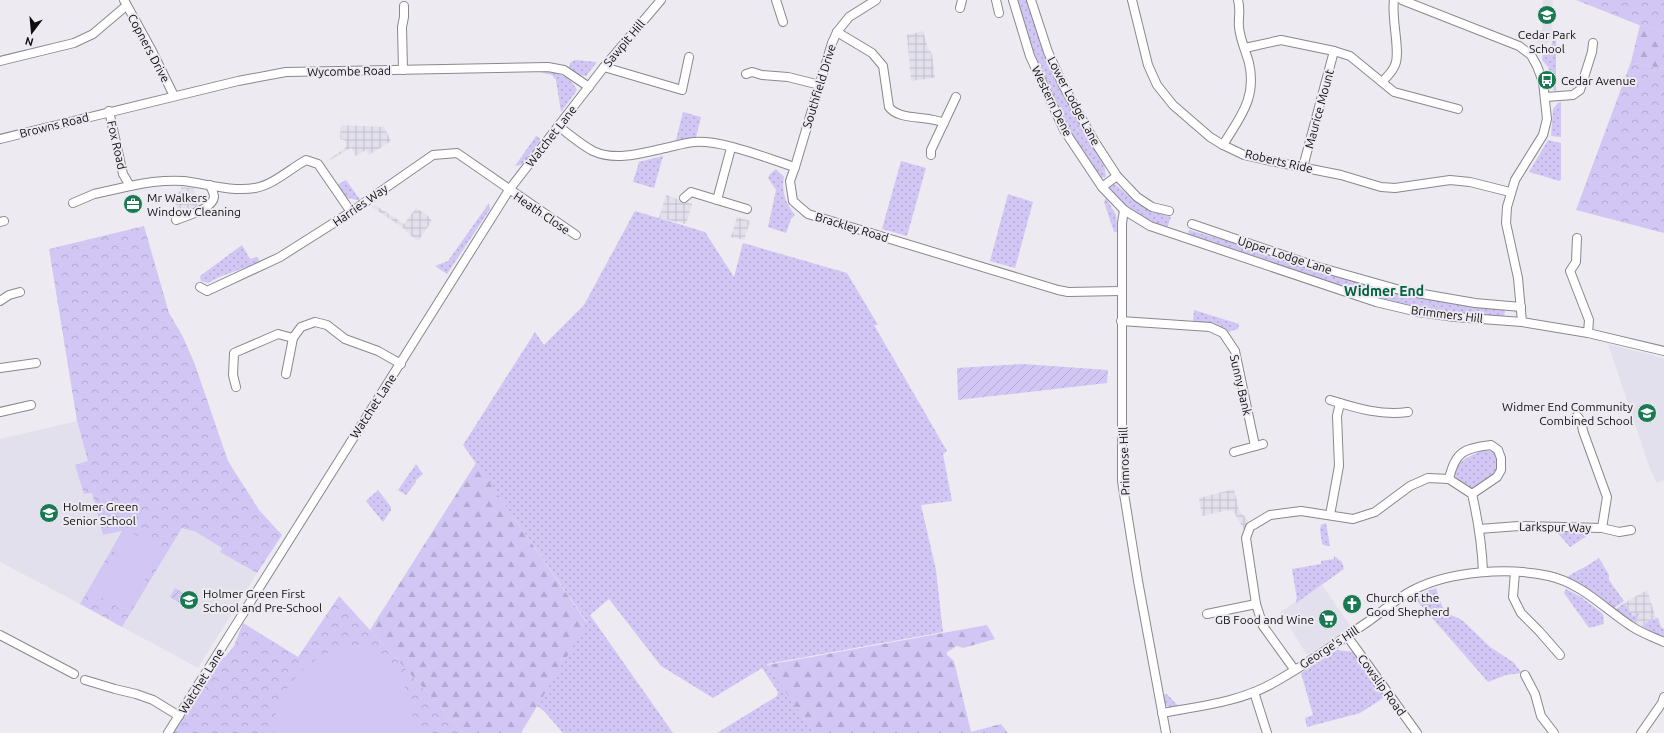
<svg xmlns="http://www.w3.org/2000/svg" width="1664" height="733" font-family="Ubuntu,sans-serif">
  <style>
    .built { fill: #e3e0ed }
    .industrial { fill: url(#industrial-grid) }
    .grass { fill: url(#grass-dots) }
    .forest { fill: url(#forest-firs) }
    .park { fill: url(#park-crowns) }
    .garden { fill: url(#garden-furrows) }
    .pitch { fill: #d1c6f4 }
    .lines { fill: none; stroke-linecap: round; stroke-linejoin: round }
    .minor-casing { stroke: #89888d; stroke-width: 10 }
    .minor { stroke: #fff; stroke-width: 8 }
    .labels { text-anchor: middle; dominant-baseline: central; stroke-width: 4; stroke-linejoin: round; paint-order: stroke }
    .poi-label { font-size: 12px; fill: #0e0e10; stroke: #edebf1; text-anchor: start }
    .street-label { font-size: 12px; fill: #0e0e10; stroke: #edebf1 }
    .quarter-label { font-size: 14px; font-weight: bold; fill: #00623e; stroke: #edebf1 }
  </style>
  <defs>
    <pattern id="industrial-grid" width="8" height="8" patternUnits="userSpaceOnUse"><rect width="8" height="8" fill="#e3e0ed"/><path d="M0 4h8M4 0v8" fill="none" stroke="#c2bfca"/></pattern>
    <pattern id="grass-dots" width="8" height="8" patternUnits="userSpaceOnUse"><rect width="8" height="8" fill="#d1c6f4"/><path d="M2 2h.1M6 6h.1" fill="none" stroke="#b2a9d0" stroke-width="1.8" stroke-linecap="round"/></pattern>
    <pattern id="forest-firs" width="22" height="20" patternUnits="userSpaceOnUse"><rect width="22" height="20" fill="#d1c6f4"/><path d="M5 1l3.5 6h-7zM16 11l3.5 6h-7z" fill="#b2a9d0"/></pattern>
    <pattern id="park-crowns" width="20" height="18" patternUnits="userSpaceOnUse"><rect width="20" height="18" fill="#d1c6f4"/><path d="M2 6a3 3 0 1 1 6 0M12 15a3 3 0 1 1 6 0" fill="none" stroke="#b2a9d0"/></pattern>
    <pattern id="garden-furrows" width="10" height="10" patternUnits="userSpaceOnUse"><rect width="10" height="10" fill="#d1c6f4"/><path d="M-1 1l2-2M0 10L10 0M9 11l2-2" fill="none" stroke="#b2a9d0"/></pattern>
  </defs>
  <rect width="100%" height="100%" fill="#edebf1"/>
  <g class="built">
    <polygon points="1543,0 1553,0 1552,37 1545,47 1537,43 1542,30"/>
    <polygon points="1608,344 1664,358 1664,480 1657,483 1650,469"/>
    <polygon points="77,421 88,461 84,494 92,493 103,535 122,531 80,604 0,562 0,439"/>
    <polygon points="182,528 196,532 222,548 220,552 257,573 198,668 122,627"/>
    <polygon points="1322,585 1351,627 1307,655 1280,612"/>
  </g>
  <g class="industrial">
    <polygon points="923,31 928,48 932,54 935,78 911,81 907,35"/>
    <polygon points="341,125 384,127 391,141 369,155 366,150 356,156 351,148 323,164 345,148 346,141 340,139"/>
    <polygon points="181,187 194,188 198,209 179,216 173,194 181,191"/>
    <polygon points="666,195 692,204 686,224 659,218"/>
    <polygon points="375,205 404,224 416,208 428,216 432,221 418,241 405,231 405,229 372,207"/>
    <polygon points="737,217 750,221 744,240 731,237"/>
    <polygon points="1234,489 1239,510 1249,522 1244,530 1234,512 1229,510 1202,516 1199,498"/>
    <polygon points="1647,590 1656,618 1650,620 1642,626 1636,623 1638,613 1633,616 1624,603"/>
  </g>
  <g class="grass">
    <path d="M 1018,0 L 1028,0 L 1048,60 L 1078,122 L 1104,164 L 1106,177 L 1100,178 C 1075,142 1050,100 1035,59 C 1027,40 1023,19 1018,0 Z"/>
    <polygon points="1556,30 1556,91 1554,90 1548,67 1542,60 1543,51 1551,46"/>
    <polygon points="575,60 597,62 586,76 580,75 569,69 570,63"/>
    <path d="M 540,71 C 554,71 568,75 576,88 L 577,90 L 561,112 L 556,80 L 552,75 L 540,72 Z"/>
    <polygon points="1561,102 1561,137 1551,136 1553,109 1558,103"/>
    <polygon points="683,112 701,117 696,137 676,140"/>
    <polygon points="536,136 541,139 523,164 515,166"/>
    <polygon points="1548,140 1561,143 1561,180 1559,181 1529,172"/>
    <polygon points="663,156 654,188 633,182 639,162"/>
    <polygon points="901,161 926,168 907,236 882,229"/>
    <path d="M 776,169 L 784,177 C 781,192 786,204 795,215 L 791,219 L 786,233 L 768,227 L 776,190 L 768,178 L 770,174 Z"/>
    <polygon points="346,180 361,201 344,197 337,185"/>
    <path d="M 1115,184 L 1140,205 L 1171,217 L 1167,228 C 1140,217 1129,209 1109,189 L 1111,185 Z"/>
    <polygon points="1008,194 1033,202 1015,268 990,261"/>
    <polygon points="1106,198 1116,215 1118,232 1114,232 1104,202"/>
    <polygon points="489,203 490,209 447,274 435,266 448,261"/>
    <polygon points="635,211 705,232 734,277 743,243 847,273 878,325 874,325 947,451 943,454 952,501 921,505 936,570 943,632 767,664 814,733 717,733 777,696 778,692 762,668 713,698 661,666 609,599 590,615 673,733 563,733 544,711 537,706 587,622 463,445 535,332 544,345 584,305"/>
    <polygon points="1189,230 1259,250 1387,291 1437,301 1505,310 1504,318 1446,314 1397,305 1265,262 1188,234"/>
    <polygon points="242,245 250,259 257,257 259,260 258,263 219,277 208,283 201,281 200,276"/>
    <polygon points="1194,310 1239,324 1238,329 1228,332 1218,327 1193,322"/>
    <path d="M 1482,451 L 1492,451 C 1510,470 1486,483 1469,489 L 1457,482 L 1454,472 C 1460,459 1470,456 1482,451 Z"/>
    <polygon points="416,464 423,474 416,480 416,482 406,495 398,490"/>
    <polygon points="378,490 391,507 391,510 383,522 366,501"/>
    <polygon points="1326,523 1330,546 1326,546 1322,544 1320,529 1321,525"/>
    <polygon points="1556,531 1589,532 1590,534 1570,547"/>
    <polygon points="1334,556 1342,562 1344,569 1296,603 1296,599 1297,599 1292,569 1321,564 1321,561 1334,559"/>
    <path d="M 1599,558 L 1609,575 L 1609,580 L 1624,601 L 1613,609 L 1584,586 L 1567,577 C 1578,570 1588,566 1599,558 Z"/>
    <polygon points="1436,588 1442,606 1449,614 1462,620 1490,647 1513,662 1522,673 1506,675 1488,682 1413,596"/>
    <polygon points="1566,589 1581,597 1603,614 1604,624 1589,628 1564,593"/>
    <polygon points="1624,603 1633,616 1639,613 1636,623 1615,610"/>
    <polygon points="1658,618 1661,627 1664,629 1664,639 1642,626 1650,620"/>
    <polygon points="1337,650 1354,652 1385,697 1360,713 1307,727 1305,718 1313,715 1301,673"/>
    <polygon points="1167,694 1179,707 1171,708 1166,705 1163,695"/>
  </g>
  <g class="forest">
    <polygon points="1640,25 1664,31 1664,69 1631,62"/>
    <polygon points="476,463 587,623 521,733 464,733 370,630"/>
    <polygon points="987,625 995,639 963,648 957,646 947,652 947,655 954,661 971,732 1001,724 1008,733 814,733 767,665"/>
  </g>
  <g class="park">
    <polygon points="1576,0 1664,0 1664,31 1639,25"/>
    <polygon points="1631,62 1664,69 1664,233 1576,210"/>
    <polygon points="144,226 169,313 182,335 194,362 228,461 259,510 282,535 257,573 220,552 222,548 196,532 182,528 122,627 80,604 122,531 103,535 92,493 84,494 75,465 88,461 77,421 49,249"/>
    <polygon points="339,596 464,733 172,733 213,666 226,656 234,646 243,623 298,657"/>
  </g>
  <g class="garden">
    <polygon points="1023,364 1108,370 1107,383 958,400 957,368"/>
    <polygon points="175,588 187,595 181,604 170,597"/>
  </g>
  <g class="pitch">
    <polygon points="128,530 162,552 125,612 91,591"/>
    <path d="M 343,646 C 347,646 352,646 356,647 C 375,650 402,676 408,694 C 411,700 411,707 410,713 L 426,733 L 273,733 C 274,691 305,660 343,646 Z"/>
  </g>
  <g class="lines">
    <defs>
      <g id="minor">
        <polyline points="124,0 152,51 174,96"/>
        <polyline points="776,0 783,22"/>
        <polyline points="996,0 999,13"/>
        <polyline points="1013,0 1030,56 1064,130 1102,187 1124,210 1150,226 1376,302 1418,312 1455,317 1522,322 1588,333 1664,351"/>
        <polyline points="1031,0 1048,52 1063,85 1093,139 1117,176 1137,197 1152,207 1169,211"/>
        <polyline points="1132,0 1148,65 1157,85 1173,105 1210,137 1223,145 1244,155 1270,161 1341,175 1381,187 1395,188 1450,180 1470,182 1510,192"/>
        <polyline points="1402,0 1519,46 1531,55 1537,66 1543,82 1547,119 1543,135 1515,180 1507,207 1506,223 1518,278 1522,322"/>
        <polyline points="960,8 962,0"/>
        <path d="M 837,32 L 872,53 L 883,66 L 889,107 C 899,121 928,115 944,123"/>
        <polyline points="1245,48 1281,40 1334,51 1350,56 1394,92 1458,109"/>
        <polyline points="0,61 74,43 93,34 126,6"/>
        <polyline points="604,67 682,90 689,57"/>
        <polyline points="403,70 402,27 404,17 404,6"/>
        <polyline points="746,74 752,72 762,75 788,77 820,85"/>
        <path d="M 1382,82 C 1387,77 1393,71 1395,65 C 1401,53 1391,18 1394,0"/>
        <polyline points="1546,97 1573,95 1580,90 1592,52 1593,43"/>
        <path d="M 109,111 L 123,174 L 130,186 C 148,182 166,180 184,181 C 206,184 233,192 255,188 C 273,185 290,169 306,160 L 318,164 L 351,212"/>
        <path d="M 558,126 C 569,134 580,144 593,151 C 614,161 639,154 661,149 C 672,147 683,143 694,142 C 723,140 766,158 795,167 L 790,181 L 793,201 L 808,214 L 1058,290 L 1068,292 L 1121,291"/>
        <polyline points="0,139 238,81 286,72 548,67 564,70 589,87"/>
        <path d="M 1223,145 C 1240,117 1257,98 1249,63 C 1246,52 1240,39 1239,27 C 1238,17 1241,11 1238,0"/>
        <polyline points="931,155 931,150 956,97"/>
        <polyline points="795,167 832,43 837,32 849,17 876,0"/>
        <polyline points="1303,167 1334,51"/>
        <polyline points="1102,187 1117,176"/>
        <polyline points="684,198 691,192 747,209"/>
        <polyline points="717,200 731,148"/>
        <polyline points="73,203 94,194 130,186"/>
        <polyline points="1124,210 1122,223 1122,481 1138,581 1166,733"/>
        <path d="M 176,220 C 186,216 213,209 214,197 C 214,193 211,188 210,185"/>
        <polyline points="0,222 4,221"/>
        <polyline points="1192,224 1315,266 1400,290 1475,303 1521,307"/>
        <polyline points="1577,238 1576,262 1570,271 1589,320 1588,333"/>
        <polyline points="200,287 207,291 280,257 351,212 433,155 457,153 576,235"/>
        <polyline points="0,301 9,295 20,292"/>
        <polyline points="1121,321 1210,327 1223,333 1235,351 1255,446"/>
        <polyline points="0,368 36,363"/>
        <polyline points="286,374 293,338"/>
        <polyline points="236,387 233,375 234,353 278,334 293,338 301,327 315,322 327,325 345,339 378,351 401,364"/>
        <path d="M 1330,400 C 1356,408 1381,416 1408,412"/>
        <polyline points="0,412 31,405"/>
        <polyline points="1577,416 1581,421 1583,431 1607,497 1602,528"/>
        <polyline points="1234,452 1263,444"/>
        <path d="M 1449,479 C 1455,452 1464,448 1491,445 L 1498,450 L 1501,458 L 1501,470 L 1497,477 L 1472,494"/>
        <polyline points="1330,515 1339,466 1337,416 1340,403"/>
        <polyline points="1479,529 1519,526 1602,528 1619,532 1631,530"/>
        <polyline points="1515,572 1513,597 1521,613 1539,631 1560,655"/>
        <polyline points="1207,614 1256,604"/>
        <polyline points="0,635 74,674"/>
        <polyline points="1347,636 1417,733"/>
        <path d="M 1294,669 L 1263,626 L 1256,604 L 1246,538 L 1250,527 L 1270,515 L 1301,511 L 1353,519 L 1375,512 L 1410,486 L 1428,478 L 1449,479 L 1472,494 C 1478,520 1482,546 1483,572"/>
        <polyline points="1525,675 1535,694 1541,716 1554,733"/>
        <polyline points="85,680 115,689 136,694 153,700 179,716"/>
        <polyline points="1254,692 1267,733"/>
        <path d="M 1162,713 C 1200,706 1241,702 1275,682 C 1307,664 1338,642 1369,621 C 1383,611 1397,598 1413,590 C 1450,571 1509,567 1549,576 C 1581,583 1605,609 1631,626 C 1641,633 1653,637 1664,642"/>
        <polyline points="168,733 509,190 604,67 661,0"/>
        <polyline points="1641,733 1662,703 1664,697"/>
      </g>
    </defs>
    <use href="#minor" class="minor-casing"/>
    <use href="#minor" class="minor"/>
  </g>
  <defs>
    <symbol id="school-disc" viewBox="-11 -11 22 22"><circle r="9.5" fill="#197a52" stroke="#edebf1"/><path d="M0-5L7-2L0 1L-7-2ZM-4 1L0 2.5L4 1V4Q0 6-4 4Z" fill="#fff"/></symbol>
    <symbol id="bus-disc" viewBox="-11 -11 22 22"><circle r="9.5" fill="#197a52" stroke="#edebf1"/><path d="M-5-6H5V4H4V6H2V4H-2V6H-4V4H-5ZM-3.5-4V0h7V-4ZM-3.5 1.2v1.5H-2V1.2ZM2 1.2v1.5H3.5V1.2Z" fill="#fff"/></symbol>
    <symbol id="office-disc" viewBox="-11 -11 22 22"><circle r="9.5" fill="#197a52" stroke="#edebf1"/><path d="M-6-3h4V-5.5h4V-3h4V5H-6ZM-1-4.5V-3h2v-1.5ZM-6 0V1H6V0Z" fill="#fff"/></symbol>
    <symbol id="church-disc" viewBox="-11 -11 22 22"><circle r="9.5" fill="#197a52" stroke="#edebf1"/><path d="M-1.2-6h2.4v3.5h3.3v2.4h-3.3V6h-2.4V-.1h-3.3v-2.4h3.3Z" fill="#fff"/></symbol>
    <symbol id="supermarket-disc" viewBox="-11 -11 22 22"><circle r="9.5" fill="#197a52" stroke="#edebf1"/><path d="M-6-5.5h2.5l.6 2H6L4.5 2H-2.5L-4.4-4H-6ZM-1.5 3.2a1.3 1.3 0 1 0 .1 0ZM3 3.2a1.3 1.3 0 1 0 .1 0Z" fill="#fff"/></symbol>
  </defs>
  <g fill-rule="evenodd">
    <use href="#school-disc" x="1536" y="4" width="22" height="22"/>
    <use href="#bus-disc" x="1536" y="69" width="22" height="22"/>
    <use href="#office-disc" x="122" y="193" width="22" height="22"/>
    <use href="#school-disc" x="1636" y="402" width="22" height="22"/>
    <use href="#school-disc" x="38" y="502" width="22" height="22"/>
    <use href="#school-disc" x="178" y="589" width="22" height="22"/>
    <use href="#church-disc" x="1341" y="593" width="22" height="22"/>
    <use href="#supermarket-disc" x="1317" y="608" width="22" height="22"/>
  </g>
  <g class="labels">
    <g class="poi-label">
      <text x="1547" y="34" text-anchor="middle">Cedar Park<tspan x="1547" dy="14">School</tspan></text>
      <text x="1561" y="80">Cedar Avenue</text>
      <text x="147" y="197">Mr Walkers<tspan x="147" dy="14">Window Cleaning</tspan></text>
      <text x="1633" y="406" text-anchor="end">Widmer End Community<tspan x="1633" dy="14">Combined School</tspan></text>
      <text x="63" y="506">Holmer Green<tspan x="63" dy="14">Senior School</tspan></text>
      <text x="203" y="593">Holmer Green First<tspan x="203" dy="14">School and Pre-School</tspan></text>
      <text x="1366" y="597">Church of the<tspan x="1366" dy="14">Good Shepherd</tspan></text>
      <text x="1314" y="619" text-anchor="end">GB Food and Wine</text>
    </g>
    <g class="street-label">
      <text transform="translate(624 43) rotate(-50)">Sawpit Hill</text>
      <text transform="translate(149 48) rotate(62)">Copners Drive</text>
      <text transform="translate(349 71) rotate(-1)">Wycombe Road</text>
      <text transform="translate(819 86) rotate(-73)">Southfield Drive</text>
      <text transform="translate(1052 101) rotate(64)">Western Dene</text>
      <text transform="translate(1074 101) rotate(62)">Lower Lodge Lane</text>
      <text transform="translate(1319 109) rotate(-75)">Maurice Mount</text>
      <text transform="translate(54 125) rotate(-14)">Browns Road</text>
      <text transform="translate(551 136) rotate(-52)">Watchet Lane</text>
      <text transform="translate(117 145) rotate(77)">Fox Road</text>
      <text transform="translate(1279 161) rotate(13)">Roberts Ride</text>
      <text transform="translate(360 205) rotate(-35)">Harries Way</text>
      <text transform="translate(542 213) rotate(34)">Heath Close</text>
      <text transform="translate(852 227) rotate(17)">Brackley Road</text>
      <text transform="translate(1285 255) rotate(18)">Upper Lodge Lane</text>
      <text transform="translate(1447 314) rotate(7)">Brimmers Hill</text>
      <text transform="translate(1241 385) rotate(77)">Sunny Bank</text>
      <text transform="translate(373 406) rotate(-57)">Watchet Lane</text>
      <text transform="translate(1124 461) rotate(-92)">Primrose Hill</text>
      <text transform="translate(1555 527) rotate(1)">Larkspur Way</text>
      <text transform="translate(1329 647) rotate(-33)">George's Hill</text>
      <text transform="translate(201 681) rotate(-58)">Watchet Lane</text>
      <text transform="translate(1382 685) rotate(54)">Cowslip Road</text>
    </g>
    <g class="quarter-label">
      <text x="1384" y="291">Widmer End</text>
    </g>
  </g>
  <g transform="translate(32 32) rotate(196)" stroke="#edebf1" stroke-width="3" paint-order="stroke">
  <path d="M0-3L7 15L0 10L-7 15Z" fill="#0e0e10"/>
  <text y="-6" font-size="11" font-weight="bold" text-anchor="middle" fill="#0e0e10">N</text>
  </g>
</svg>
